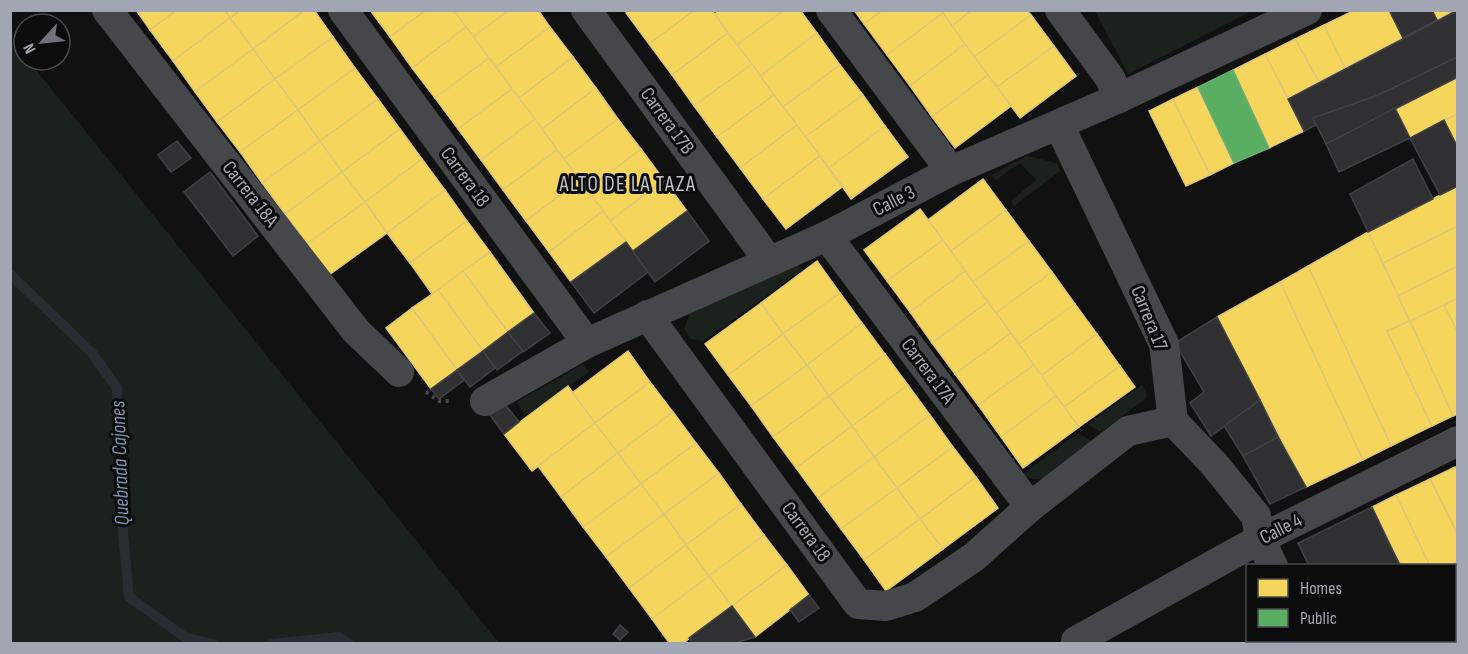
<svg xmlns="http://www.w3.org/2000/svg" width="1468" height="654" font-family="'Sofia Sans Condensed',sans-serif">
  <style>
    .green { fill: #1b211c }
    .homes { fill: #f6d55c; stroke: #ddc776; stroke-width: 1.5 }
    .public { fill: #5aae61; stroke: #70ac79; stroke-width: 1.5 }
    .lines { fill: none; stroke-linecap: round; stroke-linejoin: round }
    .stream { stroke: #282d34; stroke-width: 10 }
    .building { fill: #303032; stroke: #404245; stroke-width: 1.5 }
    .path { stroke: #47484c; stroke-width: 4; stroke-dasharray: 3 4.5; stroke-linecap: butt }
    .street { stroke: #46474a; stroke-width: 30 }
    .labels { text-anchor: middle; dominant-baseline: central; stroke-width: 6; stroke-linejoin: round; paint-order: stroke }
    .street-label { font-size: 20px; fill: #a2a6b2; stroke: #0c0c0d }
    .neighbourhood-label { font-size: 21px; letter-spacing: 1.5px; fill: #c3c5ce; stroke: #0c0c0d }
    .water-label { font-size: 21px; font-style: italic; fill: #7a91ac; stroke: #0c0c0d }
  </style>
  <rect width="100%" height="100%" fill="#111112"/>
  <g class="green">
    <polygon points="1095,11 1252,11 1128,74"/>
    <polygon points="10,38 24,55 24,60 28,60 499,643 11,643"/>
    <polygon points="1027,156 1057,163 1060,171 1014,206 1011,201 1036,180 1020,163 996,180 991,175"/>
    <polygon points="798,264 802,270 704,341 691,339 684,329 691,311"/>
    <polygon points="583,364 589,372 525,416 517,402"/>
    <polygon points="1142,385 1147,395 1145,399 1101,432 1088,424"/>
    <path d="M 1078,433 L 1094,442 C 1075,458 1049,490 1022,475 Z"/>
  </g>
  <g class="homes">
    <polygon points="136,10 177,10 150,30"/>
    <polygon points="177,10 225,10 230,18 173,61 150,30"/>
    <polygon points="225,10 241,10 230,18"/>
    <polygon points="241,10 305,10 253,49 230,18"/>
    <polygon points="305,10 314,10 333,37 275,79 253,49"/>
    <polygon points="370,10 426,10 390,37"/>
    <polygon points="426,10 454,10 466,27 412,68 390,37"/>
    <polygon points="454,10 509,10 473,37"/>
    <polygon points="509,10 538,10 550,27 496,67 473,37"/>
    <polygon points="630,10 695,10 649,44 626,13"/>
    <polygon points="695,10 712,10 728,33 672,75 649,44"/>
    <polygon points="719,10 784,10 737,45 715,14"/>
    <polygon points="784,10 800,10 817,33 760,76 737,45"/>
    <polygon points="854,10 883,10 864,24"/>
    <polygon points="883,10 941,10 943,13 887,55 864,24"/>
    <polygon points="941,10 972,10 952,26"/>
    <polygon points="972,10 1027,10 1031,15 974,57 952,26"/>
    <polygon points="1355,10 1389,10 1403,38 1345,68 1324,25"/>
    <polygon points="1432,10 1455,10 1437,20"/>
    <polygon points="943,13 965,44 910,86 887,55"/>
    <polygon points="1031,15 1054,46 997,87 974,57"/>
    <polygon points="230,18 253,49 195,92 173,61"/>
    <polygon points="1324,25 1345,68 1319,82 1295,39"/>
    <polygon points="466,27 489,58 435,98 412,68"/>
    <polygon points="550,27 573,57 519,98 496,67"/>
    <polygon points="728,33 752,64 694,106 672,75"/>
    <polygon points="817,33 840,65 783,107 760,76"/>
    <polygon points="333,37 355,68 298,110 275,79"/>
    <polygon points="1295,39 1319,82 1288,99 1265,54"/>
    <polygon points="965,44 988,75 932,117 910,86"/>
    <polygon points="1054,46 1076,76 1020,118 997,87"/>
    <polygon points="253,49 275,79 217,122 195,92"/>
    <polygon points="1265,54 1304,131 1269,148 1233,70"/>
    <polygon points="573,57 596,88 542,129 519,98"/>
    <polygon points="489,58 512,89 458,129 435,98"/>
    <polygon points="752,64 774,95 717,137 694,106"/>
    <polygon points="840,65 863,95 805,137 783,107"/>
    <polygon points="355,68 378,99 320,141 298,110"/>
    <polygon points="988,75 1011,106 955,148 932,117"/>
    <polygon points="1458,77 1458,114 1410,138 1395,108"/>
    <polygon points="275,79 298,110 240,152 217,122"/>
    <polygon points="1198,87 1234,163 1210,175 1173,99"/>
    <polygon points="596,88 618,119 564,159 542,129"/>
    <polygon points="512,89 535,119 481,160 458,129"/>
    <polygon points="774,95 797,125 740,168 717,137"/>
    <polygon points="863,95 885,126 829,168 805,137"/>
    <polygon points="378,99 400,129 342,172 320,141"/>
    <polygon points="1173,99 1210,175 1186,186 1149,111"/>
    <polygon points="298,110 320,141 262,183 240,152"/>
    <polygon points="1458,114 1458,148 1444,120"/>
    <polygon points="535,119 557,150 503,190 481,160"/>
    <polygon points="618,119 641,149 587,190 564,159"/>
    <polygon points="797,125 820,156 763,199 740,168"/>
    <polygon points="885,126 908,157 851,199 829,168"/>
    <polygon points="400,129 422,159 365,202 342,172"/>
    <polygon points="320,141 342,172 285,214 262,183"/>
    <polygon points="641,149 664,180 610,221 587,190"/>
    <polygon points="557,150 580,180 526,221 503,190"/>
    <polygon points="820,156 842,187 786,229 763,199"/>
    <polygon points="422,159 445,190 387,233 365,202"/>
    <polygon points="342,172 365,202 307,244 285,214"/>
    <polygon points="983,179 1006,210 951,251 928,220"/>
    <polygon points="580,180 603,211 549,252 526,221"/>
    <polygon points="664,180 687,211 633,251 610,221"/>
    <polygon points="1458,186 1458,226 1383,263 1368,232"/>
    <polygon points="445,190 467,221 410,263 387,233"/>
    <polygon points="365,202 387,233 329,275 307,244"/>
    <polygon points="920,209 943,240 887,281 864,250"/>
    <polygon points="1006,210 1029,241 973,282 951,251"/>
    <polygon points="603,211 626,242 571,282 549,252"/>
    <polygon points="467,221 490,252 432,294 410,263"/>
    <polygon points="1458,226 1458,266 1398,296 1383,263"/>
    <polygon points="1368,232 1410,321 1387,331 1432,426 1391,446 1308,266"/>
    <polygon points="943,240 965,271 910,312 887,281"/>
    <polygon points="1029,241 1052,272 996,313 973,282"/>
    <polygon points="490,252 534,313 508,332 463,271"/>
    <polygon points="817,261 840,293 783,334 761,303"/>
    <polygon points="1308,266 1391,446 1363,460 1280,282"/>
    <polygon points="1458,266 1458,298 1410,321 1398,296"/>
    <polygon points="463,271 508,332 483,351 438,290"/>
    <polygon points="965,271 988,302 932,343 910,312"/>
    <polygon points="1052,272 1075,304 1019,344 996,313"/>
    <polygon points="1280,282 1363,460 1306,487 1217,317"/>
    <polygon points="438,290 483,351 457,370 412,308"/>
    <polygon points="840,293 862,323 807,365 783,334"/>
    <polygon points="1458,298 1458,333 1444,305"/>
    <polygon points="988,302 1011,333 955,374 932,343"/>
    <polygon points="761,303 783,334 728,375 705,344"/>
    <polygon points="1075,304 1097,334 1041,376 1019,344"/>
    <polygon points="1444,305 1458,333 1458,414 1453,416 1410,321"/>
    <polygon points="412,308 457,370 431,389 386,328"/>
    <polygon points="1410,321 1453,416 1432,426 1387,331"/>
    <polygon points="862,323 885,354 829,396 807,365"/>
    <polygon points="1011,333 1034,365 978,405 955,374"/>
    <polygon points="783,334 807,365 751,406 728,375"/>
    <polygon points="1097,334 1120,366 1064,407 1041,376"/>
    <polygon points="628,351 650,382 595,423 572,393"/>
    <polygon points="885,354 908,385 852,426 829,396"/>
    <polygon points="807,365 829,396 773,437 751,406"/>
    <polygon points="1034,365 1056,396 1001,437 978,405"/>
    <polygon points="1120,366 1135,387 1079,427 1064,407"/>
    <polygon points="650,382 673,412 618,453 595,423"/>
    <polygon points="908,385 930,415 874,457 852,426"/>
    <polygon points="568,386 595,423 532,471 504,434"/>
    <polygon points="829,396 852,426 796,468 773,437"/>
    <polygon points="1056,396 1079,427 1023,468 1001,437"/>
    <polygon points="673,412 696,443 641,484 618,453"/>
    <polygon points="930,415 953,447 897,488 874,457"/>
    <polygon points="595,423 618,453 561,497 538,466"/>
    <polygon points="852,426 874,457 818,498 796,468"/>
    <polygon points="696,443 719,473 664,514 641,484"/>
    <polygon points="953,447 976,477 920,519 897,488"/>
    <polygon points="618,453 641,484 583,527 561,497"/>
    <polygon points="874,457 897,488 841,529 818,498"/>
    <polygon points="1455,467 1458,472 1458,534 1430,479"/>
    <polygon points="719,473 741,504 686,545 664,514"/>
    <polygon points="976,477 998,508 943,549 920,519"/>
    <polygon points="1430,479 1458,536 1458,561 1449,566 1430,566 1396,495"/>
    <polygon points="641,484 664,514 606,557 583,527"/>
    <polygon points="897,488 920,519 864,560 841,529"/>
    <polygon points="1396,495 1430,566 1402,566 1372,507"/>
    <polygon points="741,504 764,535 709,576 686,545"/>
    <polygon points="664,514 686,545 629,588 606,557"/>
    <polygon points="920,519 943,549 886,591 864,560"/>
    <polygon points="764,535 787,565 732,606 709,576"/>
    <polygon points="686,545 709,576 652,619 629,588"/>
    <polygon points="1458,561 1458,644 1442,644 1440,640 1454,640 1454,566 1449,566"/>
    <polygon points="787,565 809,595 755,637 732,606"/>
    <polygon points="709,576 732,606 682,644 670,644 652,619"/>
  </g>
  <polygon class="public" points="1233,70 1269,148 1234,163 1198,87"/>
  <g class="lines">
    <g class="stream">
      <polyline points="10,274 92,353 117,388 120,500 129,597 186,638 213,644"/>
      <polyline points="272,644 338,637 349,644"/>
    </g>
  </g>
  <g class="building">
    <polygon points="1389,10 1432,10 1437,20 1403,38"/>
    <polygon points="1458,10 1458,57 1376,96 1313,118 1316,125 1304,131 1288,99"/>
    <polygon points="1458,57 1458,77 1326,144 1313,118 1376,96"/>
    <polygon points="1395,108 1410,138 1339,172 1326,144"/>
    <polygon points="1444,120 1458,148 1458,186 1440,195 1410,138"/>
    <polygon points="177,141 191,158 171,172 158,155"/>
    <polygon points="1413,159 1433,199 1368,232 1350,194"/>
    <polygon points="210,172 258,236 233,256 184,192"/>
    <polygon points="687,211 709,241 655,282 633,251"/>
    <polygon points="626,242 648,272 594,313 571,282"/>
    <polygon points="534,313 550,333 523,352 508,332"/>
    <polygon points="1217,317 1260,400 1211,436 1190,403 1204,392 1175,343"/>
    <polygon points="508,332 523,351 497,370 483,351"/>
    <polygon points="483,351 495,368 470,387 457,370"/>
    <polygon points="457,370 464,380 439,399 431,389"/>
    <polygon points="1260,400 1278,437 1243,456 1224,426"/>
    <polygon points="504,403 519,422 504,434 489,414"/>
    <polygon points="1278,437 1306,487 1270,504 1243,456"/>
    <polygon points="1372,507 1400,566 1309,566 1298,543"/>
    <polygon points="809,595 819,608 799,622 790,610"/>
    <polygon points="732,606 755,637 732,644 693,644 689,638"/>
    <polygon points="620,625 628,632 620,640 613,634"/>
  </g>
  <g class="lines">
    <polyline class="path" points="426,392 439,401 451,401"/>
    <g class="street">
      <polyline points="107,10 356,331 399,372"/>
      <polyline points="343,10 587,343"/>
      <polyline points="586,10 769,261"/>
      <polyline points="831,10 951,171"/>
      <polyline points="1060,10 1110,78 1119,98"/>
      <polyline points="1059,125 1164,344 1173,421 1214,464 1256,516 1260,539 1273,566"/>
      <polyline points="827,236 1030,507"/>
      <polyline points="647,315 858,604 886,606 915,597 974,557 1030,507 1128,431 1173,421"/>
      <polyline points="485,401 587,343 827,236 951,171 1119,98 1307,10"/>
      <polyline points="1310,640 1312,644"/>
      <polyline points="1076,641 1260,539 1458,441"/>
    </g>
  </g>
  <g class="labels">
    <g class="street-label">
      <text transform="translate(667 121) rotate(54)">Carrera 17B</text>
      <text transform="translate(465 177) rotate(54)">Carrera 18</text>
      <text transform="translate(250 194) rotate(52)">Carrera 18A</text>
      <text transform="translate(894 201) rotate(-27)">Calle 3</text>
      <text transform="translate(1149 318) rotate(68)">Carrera 17</text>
      <text transform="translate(928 371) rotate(53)">Carrera 17A</text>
      <text transform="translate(1281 529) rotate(-27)">Calle 4</text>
      <text transform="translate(806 532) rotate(54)">Carrera 18</text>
    </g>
    <g class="neighbourhood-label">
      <text x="628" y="184">ALTO DE LA TAZA</text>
    </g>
    <g class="water-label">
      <text transform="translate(120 463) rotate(-92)">Quebrada Cajones</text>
    </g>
  </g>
  <rect width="1468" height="654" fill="none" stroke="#a2a6b2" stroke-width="24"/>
  <rect x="1246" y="564" width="210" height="78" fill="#0c0c0d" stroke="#484a4f" stroke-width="1.5"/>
  <rect x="1258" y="579" width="30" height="18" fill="#f6d55c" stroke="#484a4f" stroke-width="1.5"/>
  <text x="1300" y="594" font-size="18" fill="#a2a6b2">Homes</text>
  <rect x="1258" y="609" width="30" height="18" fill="#5aae61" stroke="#484a4f" stroke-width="1.5"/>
  <text x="1300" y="624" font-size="18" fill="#a2a6b2">Public</text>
  <g transform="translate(42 42) rotate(243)"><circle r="28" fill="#0c0c0d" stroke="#484a4f" stroke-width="1.5"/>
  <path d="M0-4.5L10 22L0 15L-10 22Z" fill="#6f727a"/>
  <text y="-9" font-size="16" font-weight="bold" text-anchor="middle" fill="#a2a6b2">N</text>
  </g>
</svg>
